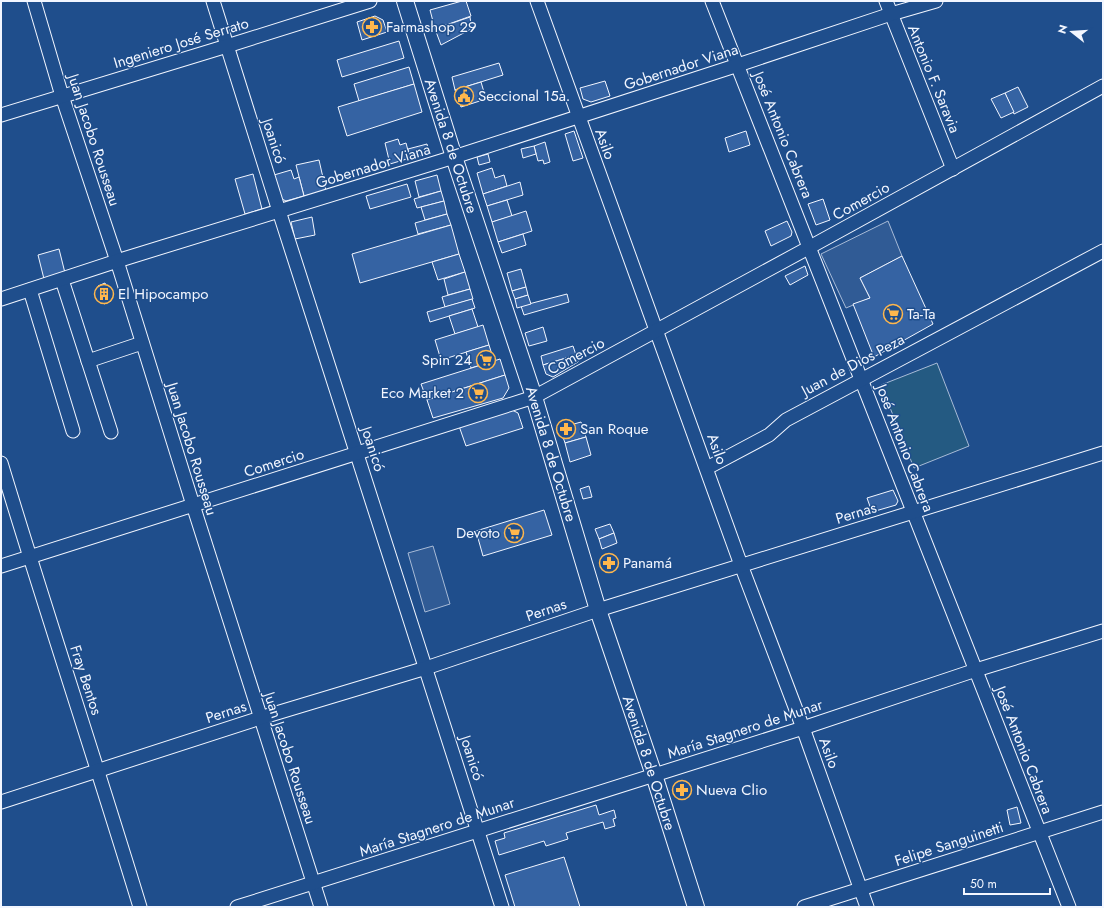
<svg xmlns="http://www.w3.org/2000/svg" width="1104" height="908" font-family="Jost,sans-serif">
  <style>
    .green { fill: #245a82; stroke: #a8bbd7 }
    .parking { fill: #305b95; stroke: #a8bbd7 }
    .building { fill: #3563a3; stroke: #f2f6ff }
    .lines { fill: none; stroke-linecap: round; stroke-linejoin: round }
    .minor-casing { stroke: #f2f6ff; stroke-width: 15 }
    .major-casing { stroke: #f2f6ff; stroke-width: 18 }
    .minor { stroke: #1f4e8c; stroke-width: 13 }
    .major { stroke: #1f4e8c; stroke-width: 16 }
    .labels { text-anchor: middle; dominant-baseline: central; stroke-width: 3; stroke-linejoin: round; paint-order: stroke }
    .poi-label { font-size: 15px; fill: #f2f6ff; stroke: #1f4e8c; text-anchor: start }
    .street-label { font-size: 15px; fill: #f2f6ff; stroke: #1f4e8c }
  </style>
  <rect width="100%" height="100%" fill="#1f4e8c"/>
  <polygon class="green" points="937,363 969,446 914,468 881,385"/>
  <g class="parking">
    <polygon points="888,221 902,256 860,278 870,298 846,308 821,254"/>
    <polygon points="433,546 450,604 425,612 408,553"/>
  </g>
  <g class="building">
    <polygon points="462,1 466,1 471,16 435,29 430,10"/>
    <polygon points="375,16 383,20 387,32 362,40 357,22"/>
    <polygon points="470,17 471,24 473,23 475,27 441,45 435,29"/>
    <polygon points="399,41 404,58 342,77 337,60"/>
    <polygon points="499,63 503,75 455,90 452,77"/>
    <polygon points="409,67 414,84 359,101 354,84"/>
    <polygon points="605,81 610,96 591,102 583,99 580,88"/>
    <polygon points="481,82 486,99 461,107 455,90"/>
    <polygon points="414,84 422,112 347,136 338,107"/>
    <polygon points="1018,87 1028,107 1014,114 1005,93"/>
    <polygon points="1005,93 1014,112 1001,118 991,99"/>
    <polygon points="574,131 583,158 573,161 565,134"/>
    <polygon points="746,131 750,145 729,152 725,138"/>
    <polygon points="398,139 400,145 406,143 410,158 390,164 385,143"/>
    <polygon points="545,142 550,162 544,164 543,160 538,161 534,146"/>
    <polygon points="427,144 428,149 424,155 410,158 408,149"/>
    <polygon points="534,146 536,154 523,158 521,149"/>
    <polygon points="488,154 490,162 479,165 477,157"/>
    <polygon points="319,160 326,191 304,196 296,165"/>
    <polygon points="492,168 495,178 504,175 507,186 483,194 477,173"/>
    <polygon points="291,170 294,179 299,177 304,196 286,201 280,198 274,175"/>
    <polygon points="253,174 262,209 245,214 235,179"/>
    <polygon points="437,175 441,191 419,197 415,181"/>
    <polygon points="520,182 523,195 487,206 483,194"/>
    <polygon points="407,184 411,197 370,209 366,196"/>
    <polygon points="441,191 444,201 417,208 414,199"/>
    <polygon points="823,199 830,220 816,225 808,204"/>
    <polygon points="507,200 512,216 492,222 487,206"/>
    <polygon points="444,201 447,214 425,220 421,207"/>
    <polygon points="526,211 532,231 498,242 492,222"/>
    <polygon points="447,214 451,225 418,234 415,223"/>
    <polygon points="312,217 315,235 295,239 291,222"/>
    <polygon points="787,221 792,232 791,236 771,246 765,231"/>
    <polygon points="451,225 459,254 360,283 352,254"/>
    <polygon points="523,234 526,245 502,253 498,242"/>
    <polygon points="59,249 65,273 44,279 38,255"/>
    <polygon points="459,254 465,272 438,280 432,262"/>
    <polygon points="902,256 933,324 874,357 853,304 870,298 860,278"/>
    <polygon points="805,266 808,275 790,285 785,276"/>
    <polygon points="521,269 526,287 512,291 507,273"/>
    <polygon points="465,272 470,289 448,295 444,279"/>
    <polygon points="105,283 111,301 104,304 98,286"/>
    <polygon points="526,287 528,295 515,299 512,291"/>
    <polygon points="470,289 473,299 445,307 442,297"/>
    <polygon points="567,294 569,302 524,315 521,306"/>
    <polygon points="528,295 531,304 517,308 515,299"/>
    <polygon points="472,299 475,308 430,322 427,312"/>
    <polygon points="472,309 478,327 455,334 449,316"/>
    <polygon points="483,325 489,345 441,360 435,340"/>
    <polygon points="543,327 547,341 529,346 525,333"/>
    <polygon points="489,345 494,361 471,368 466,352"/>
    <polygon points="573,346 576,355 543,365 541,356"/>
    <polygon points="576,355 578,362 553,377 546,374 543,365"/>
    <polygon points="500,359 505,375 427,400 421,384"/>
    <polygon points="505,375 509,388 503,398 433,418 427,400"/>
    <polygon points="510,409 518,413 523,428 466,446 459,426"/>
    <polygon points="581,422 586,437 565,443 560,428"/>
    <polygon points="586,437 591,455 570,462 565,443"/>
    <polygon points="589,486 592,497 583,499 580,489"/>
    <polygon points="893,490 898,501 896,505 872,512 867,498"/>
    <polygon points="544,510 552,535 483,556 476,531"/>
    <polygon points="610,524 614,533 599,539 595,529"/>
    <polygon points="614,533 617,543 602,549 599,539"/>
    <polygon points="596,805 599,815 614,810 616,818 613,819 615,826 605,829 603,822 566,833 568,839 546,846 544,841 499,855 495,841 505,838 504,833"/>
    <polygon points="1017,807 1021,823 1010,825 1007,810"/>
    <polygon points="564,857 580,907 515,907 505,875"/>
  </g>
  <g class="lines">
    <defs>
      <g id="minor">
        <polyline points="34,1 62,96 117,261 193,505 321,907"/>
        <polyline points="213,1 279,211 502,907"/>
        <polyline points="537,1 741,565 803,728 867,907"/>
        <polyline points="712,1 1069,907"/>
        <polyline points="886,1 953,169"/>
        <polyline points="1,115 227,46 370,1"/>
        <polyline points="62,280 111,432"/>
        <polyline points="30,290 73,431"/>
        <polyline points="1,299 117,261 454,157 738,65 891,14 936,1"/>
        <polyline points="88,361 142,343"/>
        <path d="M 1,463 C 46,612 95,759 140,907"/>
        <polyline points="707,468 769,435 786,420 1103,251"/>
        <polyline points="1,566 534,397 810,247 1103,86"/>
        <polyline points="1,802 260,718 426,668 598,610 1103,453"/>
        <polyline points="237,907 803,728 976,670 1103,631"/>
        <polyline points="804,907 1103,812"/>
      </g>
      <polyline id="major" points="405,1 454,157 534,397 598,610 654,775 696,907"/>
    </defs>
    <use href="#minor" class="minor-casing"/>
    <use href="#major" class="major-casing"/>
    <use href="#minor" class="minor"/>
    <use href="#major" class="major"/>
  </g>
  <defs>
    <symbol id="pharmacy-ring" viewBox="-11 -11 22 22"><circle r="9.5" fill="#1f4e8c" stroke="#ffb74d" stroke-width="1.5"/><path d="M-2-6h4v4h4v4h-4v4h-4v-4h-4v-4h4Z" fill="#ffb74d"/></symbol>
    <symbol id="civic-ring" viewBox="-11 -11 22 22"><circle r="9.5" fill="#1f4e8c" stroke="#ffb74d" stroke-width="1.5"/><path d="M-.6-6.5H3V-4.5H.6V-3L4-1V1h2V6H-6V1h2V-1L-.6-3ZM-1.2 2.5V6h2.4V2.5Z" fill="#ffb74d"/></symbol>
    <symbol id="building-ring" viewBox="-11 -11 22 22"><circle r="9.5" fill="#1f4e8c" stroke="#ffb74d" stroke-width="1.5"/><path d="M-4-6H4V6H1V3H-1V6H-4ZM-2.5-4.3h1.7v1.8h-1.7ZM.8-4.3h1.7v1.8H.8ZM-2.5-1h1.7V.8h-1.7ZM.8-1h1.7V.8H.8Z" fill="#ffb74d"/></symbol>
    <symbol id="supermarket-ring" viewBox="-11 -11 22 22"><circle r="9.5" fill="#1f4e8c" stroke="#ffb74d" stroke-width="1.5"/><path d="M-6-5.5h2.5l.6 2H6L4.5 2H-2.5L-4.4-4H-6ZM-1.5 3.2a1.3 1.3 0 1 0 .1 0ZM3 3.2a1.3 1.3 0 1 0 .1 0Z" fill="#ffb74d"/></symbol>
  </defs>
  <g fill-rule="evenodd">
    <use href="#pharmacy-ring" x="361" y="16" width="22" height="22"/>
    <use href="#civic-ring" x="453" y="85" width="22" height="22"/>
    <use href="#building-ring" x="93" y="283" width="22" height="22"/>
    <use href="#supermarket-ring" x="882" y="303" width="22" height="22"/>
    <use href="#supermarket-ring" x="475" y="349" width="22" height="22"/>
    <use href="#supermarket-ring" x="467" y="382" width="22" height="22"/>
    <use href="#pharmacy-ring" x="555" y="418" width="22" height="22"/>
    <use href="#supermarket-ring" x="503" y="522" width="22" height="22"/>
    <use href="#pharmacy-ring" x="598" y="552" width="22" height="22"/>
    <use href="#pharmacy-ring" x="671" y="779" width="22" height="22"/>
  </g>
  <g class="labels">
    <g class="poi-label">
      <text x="386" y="27">Farmashop 29</text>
      <text x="478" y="96">Seccional 15a.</text>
      <text x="118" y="294">El Hipocampo</text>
      <text x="907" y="314">Ta-Ta</text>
      <text x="472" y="360" text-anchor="end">Spin 24</text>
      <text x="464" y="393" text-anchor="end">Eco Market 2</text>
      <text x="580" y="429">San Roque</text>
      <text x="500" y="533" text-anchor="end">Devoto</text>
      <text x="623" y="563">Panamá</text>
      <text x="696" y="790">Nueva Clio</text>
    </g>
    <g class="street-label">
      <text transform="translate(181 43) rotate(-17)">Ingeniero José Serrato</text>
      <text transform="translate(681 67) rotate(-18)">Gobernador Viana</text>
      <text transform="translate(934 79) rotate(68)">Antonio F. Saravia</text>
      <text transform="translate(783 135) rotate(68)">José Antonio Cabrera</text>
      <text transform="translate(94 140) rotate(72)">Juan Jacobo Rousseau</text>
      <text transform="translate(274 141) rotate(72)">Joanicó</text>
      <text transform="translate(605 144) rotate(70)">Asilo</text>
      <text transform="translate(451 146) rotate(72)">Avenida 8 de Octubre</text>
      <text transform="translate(373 166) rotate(-17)">Gobernador Viana</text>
      <text transform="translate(861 201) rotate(-29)">Comercio</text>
      <text transform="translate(576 356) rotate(-28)">Comercio</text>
      <text transform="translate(853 365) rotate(-28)">Juan de Dios Peza</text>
      <text transform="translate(905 448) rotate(69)">José Antonio Cabrera</text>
      <text transform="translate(192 449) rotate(73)">Juan Jacobo Rousseau</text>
      <text transform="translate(373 449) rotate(72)">Joanicó</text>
      <text transform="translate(717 449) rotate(70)">Asilo</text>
      <text transform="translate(551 454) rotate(73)">Avenida 8 de Octubre</text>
      <text transform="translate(274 463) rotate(-18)">Comercio</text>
      <text transform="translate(856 513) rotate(-17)">Pernas</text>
      <text transform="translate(546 610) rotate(-19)">Pernas</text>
      <text transform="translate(86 680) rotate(72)">Fray Bentos</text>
      <text transform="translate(226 712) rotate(-18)">Pernas</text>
      <text transform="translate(745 729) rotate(-18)">María Stagnero de Munar</text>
      <text transform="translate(1024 750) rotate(69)">José Antonio Cabrera</text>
      <text transform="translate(829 753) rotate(70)">Asilo</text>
      <text transform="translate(290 758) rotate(72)">Juan Jacobo Rousseau</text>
      <text transform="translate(472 758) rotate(72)">Joanicó</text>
      <text transform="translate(649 763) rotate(72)">Avenida 8 de Octubre</text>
      <text transform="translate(437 827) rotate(-18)">María Stagnero de Munar</text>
      <text transform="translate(949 844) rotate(-18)">Felipe Sanguinetti</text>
    </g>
  </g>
  <rect width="1104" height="908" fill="none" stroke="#f2f6ff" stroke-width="4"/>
  <g transform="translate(1072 32) rotate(287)" stroke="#1f4e8c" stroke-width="3" paint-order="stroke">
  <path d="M0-3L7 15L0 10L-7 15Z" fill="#f2f6ff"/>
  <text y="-6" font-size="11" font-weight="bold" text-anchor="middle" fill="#f2f6ff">N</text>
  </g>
  <path d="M964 888v6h86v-6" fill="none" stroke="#f2f6ff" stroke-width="2"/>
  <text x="970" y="888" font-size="12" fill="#f2f6ff" stroke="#1f4e8c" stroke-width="3" paint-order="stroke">50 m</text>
</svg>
